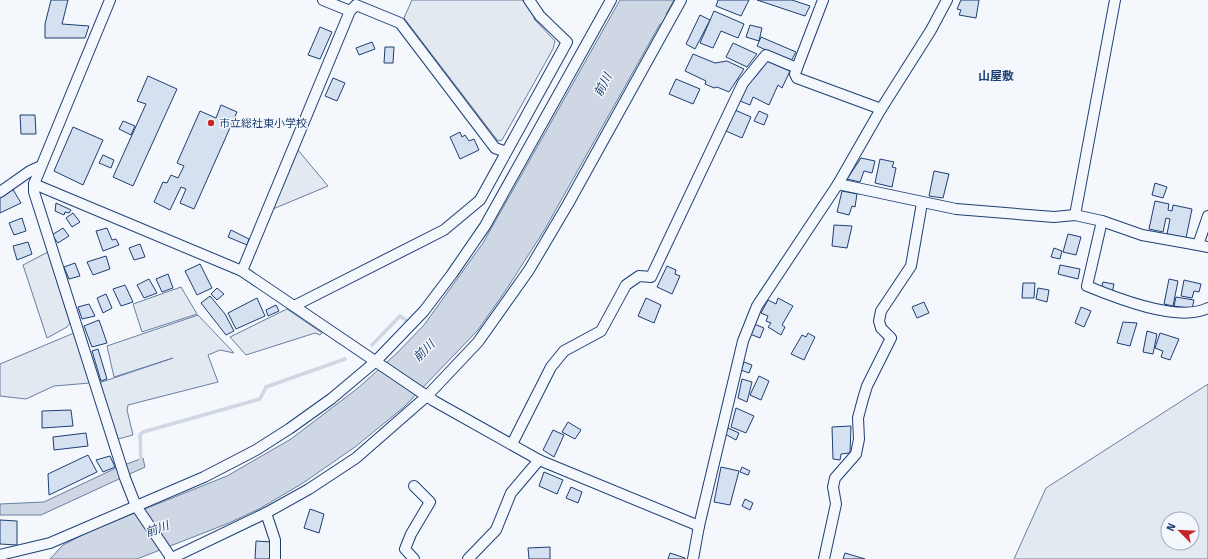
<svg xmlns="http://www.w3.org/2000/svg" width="1208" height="559" font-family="'Fira Sans','Noto Sans JP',sans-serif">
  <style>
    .green { fill: #e3e9f0; stroke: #687fa3; fill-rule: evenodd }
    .water { fill: #cfd7e4; stroke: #687fa3 }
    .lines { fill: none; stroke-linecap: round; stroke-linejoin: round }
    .stream { stroke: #cfd7e4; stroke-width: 3.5 }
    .building { fill: #d5e0f0; stroke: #1d3f73 }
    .minor-casing { stroke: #1d3f73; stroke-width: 12 }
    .minor { stroke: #f4f7fb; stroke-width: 10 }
    .poi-dot { fill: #c62828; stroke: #f4f7fb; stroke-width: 1.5 }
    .labels { text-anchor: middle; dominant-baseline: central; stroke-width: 3; stroke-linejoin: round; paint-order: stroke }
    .poi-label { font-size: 11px; fill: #1d3f73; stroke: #f4f7fb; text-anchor: start }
    .neighbourhood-label { font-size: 12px; font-weight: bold; fill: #1d3f73; stroke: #f4f7fb }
    .water-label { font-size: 12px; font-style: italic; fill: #1d3f73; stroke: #f4f7fb }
  </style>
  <rect width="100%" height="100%" fill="#f4f7fb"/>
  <g class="green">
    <polygon points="412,0 522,0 535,14 534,19 555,41 553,49 502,140 498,141 404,18"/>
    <polygon points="298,150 328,186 273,209"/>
    <polygon points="48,252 70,323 67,327 47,338 23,265"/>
    <polygon points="181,287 197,314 142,332 133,304"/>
    <polygon points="287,309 322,333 320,335 315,333 246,355 230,337"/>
    <polygon points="198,315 234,353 220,350 208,355 218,382 128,405 127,410 133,435 118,439 99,383 173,358 114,377 107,346"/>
    <polygon points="74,333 90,383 54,386 26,399 0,396 0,364"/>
    <path d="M 1208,384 L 1208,559 L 1014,559 L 1046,488 ZM 1168,519 L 1192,519 L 1192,543 L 1168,543 Z"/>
  </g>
  <g class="water">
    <polygon points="620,0 674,0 666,14 667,16 663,24 660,24 545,229 506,290 478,330 404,407 355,447 303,483 259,509 229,523 137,559 50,559 63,545 90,531 227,476 291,439 358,388 397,353 424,325 483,243"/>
    <polygon points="143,458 145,467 41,515 0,515 0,504 44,502 116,468"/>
  </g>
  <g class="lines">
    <g class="stream">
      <polyline points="372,345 400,316 407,321"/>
      <polyline points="141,463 140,435 143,432 260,399 266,387 345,359"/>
    </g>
  </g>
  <g class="building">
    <polygon points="51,0 68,0 62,24 89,26 85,38 45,38 45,24"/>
    <polygon points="718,0 749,0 741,16 716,6"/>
    <polygon points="757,0 792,0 810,6 805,16"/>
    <polygon points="961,0 979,0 976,18 959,15 961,10 957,9"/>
    <polygon points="714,11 744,24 738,38 721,31 713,48 700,43"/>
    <polygon points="700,15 710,20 695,49 686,44"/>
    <polygon points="750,25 762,28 759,41 746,37"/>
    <polygon points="320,27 332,32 320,59 308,55"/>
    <polygon points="761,37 796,52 791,61 757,46"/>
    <polygon points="372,42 375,49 359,55 356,48"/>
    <polygon points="733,43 757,54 747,67 726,57"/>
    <polygon points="385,47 394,47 393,63 384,63"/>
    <polygon points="693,54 715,63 727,61 744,69 729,92 717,87 714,88 705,84 706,81 685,71"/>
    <polygon points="767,61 790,71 782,88 778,85 769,105 753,97 750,105 740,101 747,86"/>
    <polygon points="148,76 177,89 133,186 113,177 146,104 137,101"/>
    <polygon points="333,78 345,83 337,101 325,96"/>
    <polygon points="676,79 700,89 693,104 669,94"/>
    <polygon points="221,105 237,112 194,209 180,203 186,189 181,187 170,210 154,202 163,182 167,183 171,175 178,178 184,166 177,163 200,111 216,118"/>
    <polygon points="735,110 751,117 742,138 726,131"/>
    <polygon points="759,111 768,115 764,125 754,121"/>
    <polygon points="20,115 35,115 36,134 21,134"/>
    <polygon points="123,121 135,126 131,135 119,129"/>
    <polygon points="73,127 103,140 83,185 54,171"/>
    <polygon points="460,132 462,137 465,135 469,141 474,139 479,150 460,159 450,137"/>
    <polygon points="103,155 114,160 111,168 99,163"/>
    <polygon points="861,158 875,161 872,173 864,171 860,182 847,179"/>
    <polygon points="880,159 894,162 892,167 896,168 892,187 875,183"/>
    <polygon points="934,171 949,174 943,198 929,196"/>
    <polygon points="1155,183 1167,187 1163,198 1152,195"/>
    <polygon points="12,188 21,203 0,213 0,196"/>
    <polygon points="842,191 857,194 855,207 852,206 849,215 837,212"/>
    <polygon points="1155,201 1169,204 1168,210 1172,211 1173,205 1192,209 1186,238 1167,234 1170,219 1166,218 1163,232 1149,229"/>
    <polygon points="56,203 71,210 69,213 65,212 64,215 55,211"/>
    <polygon points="73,213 80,222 72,227 66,218"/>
    <polygon points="22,218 26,231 14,235 9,223"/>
    <polygon points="834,225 852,226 847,248 832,246"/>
    <polygon points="63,228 69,236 58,243 52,235"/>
    <polygon points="107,228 112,240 116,239 119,245 103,251 96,231"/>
    <polygon points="231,230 249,239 247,245 228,237"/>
    <polygon points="1068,234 1081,237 1076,255 1063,252"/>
    <polygon points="28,242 32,254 17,260 13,246"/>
    <polygon points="140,244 145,257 134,260 129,248"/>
    <polygon points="1054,248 1062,251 1060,259 1051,257"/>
    <polygon points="106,256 110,269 93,275 87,262"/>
    <polygon points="75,263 80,276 69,279 64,267"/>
    <polygon points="200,264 212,288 197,295 185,271"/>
    <polygon points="1060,265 1080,269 1078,279 1058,274"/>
    <polygon points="667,266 676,270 675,274 680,276 672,294 657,287"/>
    <polygon points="168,274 173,288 162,292 156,279"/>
    <polygon points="149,279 157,293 144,298 137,285"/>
    <polygon points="1169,279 1178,281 1173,306 1164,304"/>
    <polygon points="1184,280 1201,284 1199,292 1194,291 1192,298 1181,296"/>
    <polygon points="1103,282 1114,284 1112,293 1101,290"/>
    <polygon points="1023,283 1035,283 1034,298 1022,298"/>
    <polygon points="125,285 133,302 121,306 113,289"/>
    <polygon points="217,288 224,294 217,300 211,294"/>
    <polygon points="1038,288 1049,290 1047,302 1036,299"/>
    <polygon points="106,294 112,308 103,313 97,298"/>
    <polygon points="210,296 225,314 234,331 226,335 201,303"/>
    <polygon points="1176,297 1194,300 1192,309 1174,306"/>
    <polygon points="257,298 265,316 236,329 228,313"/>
    <polygon points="646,298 661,305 654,323 638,316"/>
    <polygon points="778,298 793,306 782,325 785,327 781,335 768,327 771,323 766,321 768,316 761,313 768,300 776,304"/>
    <polygon points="924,302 929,313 917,318 912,307"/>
    <polygon points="89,304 95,316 82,319 78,307"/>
    <polygon points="276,305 279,311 268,316 266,310"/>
    <polygon points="1081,307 1091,311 1084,327 1075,323"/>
    <polygon points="99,320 107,343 92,347 84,326"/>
    <polygon points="1123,322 1137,323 1130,346 1117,343"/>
    <polygon points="754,324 764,328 760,338 750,334"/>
    <polygon points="1147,331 1157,334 1153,354 1143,352"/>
    <polygon points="808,333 815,337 804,360 791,354 802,335 806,337"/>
    <polygon points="1160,333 1179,339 1170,360 1161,357 1163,351 1155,348"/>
    <polygon points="98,349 107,379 101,381 92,351"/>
    <polygon points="744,362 752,365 749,373 741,370"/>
    <polygon points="759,376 769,381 761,400 750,395"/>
    <polygon points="742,379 752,382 747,402 738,398"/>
    <polygon points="736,408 754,416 746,433 731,427"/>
    <polygon points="71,410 73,426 42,428 42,411"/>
    <polygon points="568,422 581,430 575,439 562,432"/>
    <polygon points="851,426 850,453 841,454 840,460 833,459 832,427"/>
    <polygon points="728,428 739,433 736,440 725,434"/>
    <polygon points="553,430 564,435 554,457 543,450"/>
    <polygon points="86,433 88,446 54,450 53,437"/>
    <polygon points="88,455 97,472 49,495 48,474"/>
    <polygon points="110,456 115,467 103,472 96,460"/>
    <polygon points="721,467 739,471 730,505 714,502"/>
    <polygon points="742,467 750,471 748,475 740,472"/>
    <polygon points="544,472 563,480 557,494 539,486"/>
    <polygon points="571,487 582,492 578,503 566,498"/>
    <polygon points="745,499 753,503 750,510 742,506"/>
    <polygon points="310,509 324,514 319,533 304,528"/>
    <polygon points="0,520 17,521 17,545 0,544"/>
    <polygon points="256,541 272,542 272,559 255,559"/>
    <polygon points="550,547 550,559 529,559 528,548"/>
    <polygon points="670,553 685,558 685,559 668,559"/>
    <polygon points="845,553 865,559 843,559"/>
  </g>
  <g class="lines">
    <defs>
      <g id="minor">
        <polyline points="110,0 34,184 34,192 125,478 136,506 172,559"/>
        <polyline points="823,0 797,68 795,74 797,78 881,109"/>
        <polyline points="350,11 356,5 400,23 495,148 506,152"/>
        <polyline points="34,184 242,271 434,401 539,460 699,526"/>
        <polyline points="838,184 956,209 1054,217 1075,215 1102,221 1142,235 1198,245 1208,216"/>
        <polyline points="0,192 30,171 41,166"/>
        <polyline points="1075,215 1115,0"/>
        <path d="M 1102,221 L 1087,286 C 1116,298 1179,323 1208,308"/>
        <polyline points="1198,245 1208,247"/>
        <polyline points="242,271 350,11 323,0"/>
        <polyline points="294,306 444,230 480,200 567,42 540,16 529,0"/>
        <polyline points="512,444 551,367 564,351 601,331 626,285 639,276 651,277 743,83 766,55 797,68"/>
        <polyline points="266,513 275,540 275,559"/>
        <polyline points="0,555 50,543 204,477 256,450 289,429 331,399 375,362 424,311 452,274 485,226 611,0"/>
        <polyline points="170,559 266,513 309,489 356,458 427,396 478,342 529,270 568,204 681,0"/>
        <polyline points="414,559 405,549 411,534 430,502 414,486"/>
        <polyline points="468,559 496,530 511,493 539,460"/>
        <polyline points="693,559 699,526 743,341 757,306 838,184 881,109 931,30 947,0"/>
        <polyline points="824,559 836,504 833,487 835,478 856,454 859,439 858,418 863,399 867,386 891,338 881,328 879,321 881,311 911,266 922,203"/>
      </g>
    </defs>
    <use href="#minor" class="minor-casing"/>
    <use href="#minor" class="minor"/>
  </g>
  <circle class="poi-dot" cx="211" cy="123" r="4"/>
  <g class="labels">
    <g class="poi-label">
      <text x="219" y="123">市立総社東小学校</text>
    </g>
    <g class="neighbourhood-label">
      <text x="996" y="76">山屋敷</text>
    </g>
    <g class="water-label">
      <text transform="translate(603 85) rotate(-63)">前川</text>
      <text transform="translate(424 351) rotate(-45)">前川</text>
      <text transform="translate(157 529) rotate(-19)">前川</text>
    </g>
  </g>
  <g transform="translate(1180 531) rotate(294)"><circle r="19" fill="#f4f7fb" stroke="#9eadc5"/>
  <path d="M0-3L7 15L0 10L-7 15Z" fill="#c62828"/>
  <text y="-6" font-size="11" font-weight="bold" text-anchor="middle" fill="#1d3f73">N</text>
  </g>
</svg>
